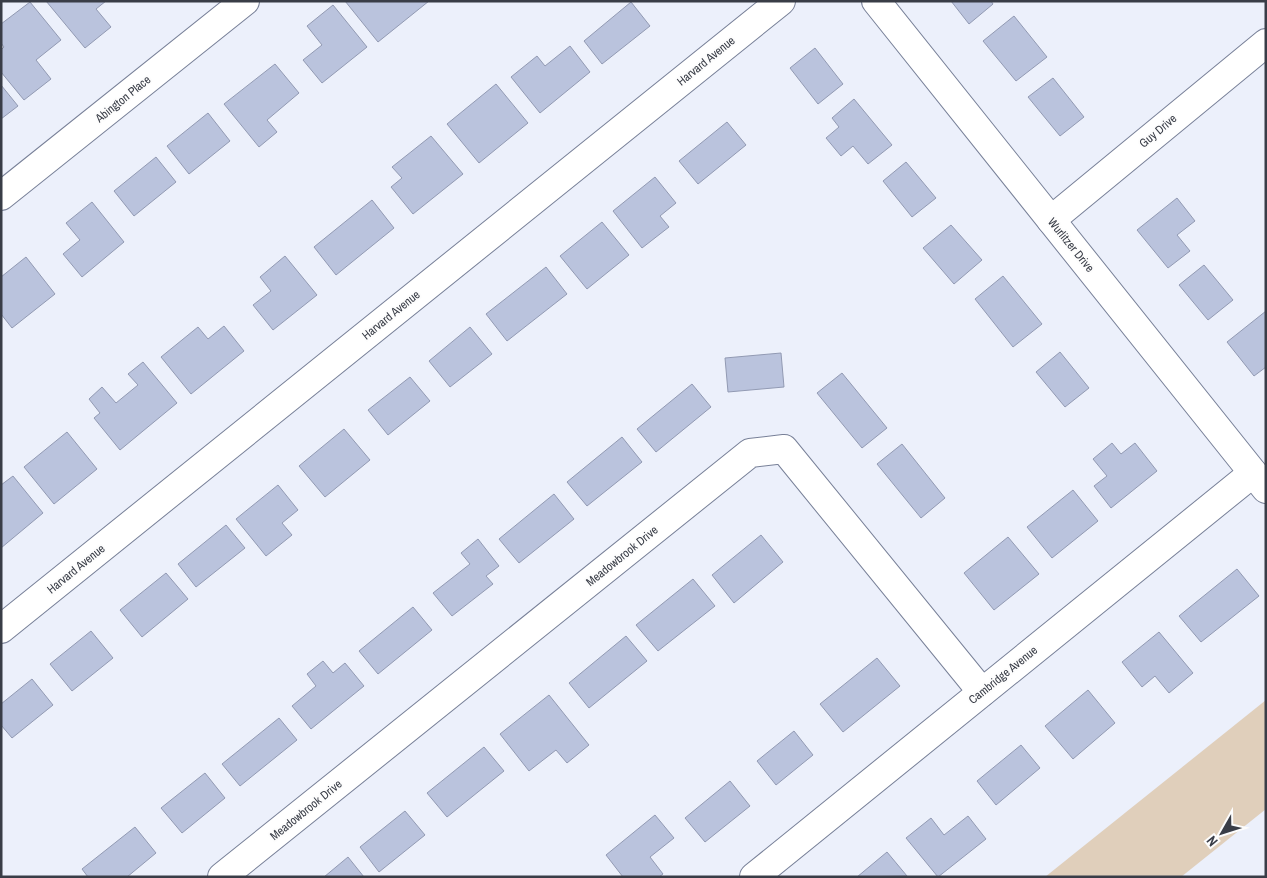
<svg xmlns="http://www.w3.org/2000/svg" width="1267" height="878" font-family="'Archivo Narrow',sans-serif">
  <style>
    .green { fill: #e0cfbb }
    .building { fill: #bac3dd; stroke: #929ab3 }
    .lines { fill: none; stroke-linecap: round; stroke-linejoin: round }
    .minor-casing { stroke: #788098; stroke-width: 30 }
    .minor { stroke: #fff; stroke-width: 28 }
    .labels { text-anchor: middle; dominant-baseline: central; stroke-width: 4; stroke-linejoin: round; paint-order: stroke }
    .street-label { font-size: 12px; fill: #393d47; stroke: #fdfdfd }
  </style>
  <rect width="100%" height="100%" fill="#ecf0fb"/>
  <polygon class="green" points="1266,700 1266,809 1181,877 1045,877"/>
  <g class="building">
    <polygon points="46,1 106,1 96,9 111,27 85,48"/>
    <polygon points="345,1 429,1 378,42"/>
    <polygon points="951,1 991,1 993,4 969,24"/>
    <polygon points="30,2 61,40 36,60 51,79 24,100 1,72 1,50 4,47 1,43 1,24"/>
    <polygon points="631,2 650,26 602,64 584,41"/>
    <polygon points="333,5 367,47 322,83 303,60 322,45 307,26"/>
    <polygon points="1014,16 1047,57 1016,81 983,41"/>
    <polygon points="570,46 590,72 540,113 511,77 537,56 545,66"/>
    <polygon points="815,48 843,84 818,104 790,68"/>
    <polygon points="275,64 299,93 267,120 277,132 259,147 224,104"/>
    <polygon points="1053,78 1084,117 1060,136 1028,97"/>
    <polygon points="496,84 528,123 479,163 447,124"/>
    <polygon points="1,85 18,106 1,119"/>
    <polygon points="854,99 892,145 868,164 853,146 841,156 826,138 839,127 832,118"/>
    <polygon points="208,113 230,141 189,174 167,146"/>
    <polygon points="727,122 746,145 698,184 679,161"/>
    <polygon points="431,136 463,174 413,214 391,187 402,178 392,167"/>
    <polygon points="156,157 176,182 134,216 114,191"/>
    <polygon points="906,162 936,198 912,217 883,181"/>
    <polygon points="655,177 676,203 660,216 669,227 642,248 613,211"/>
    <polygon points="1177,198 1195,221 1177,235 1190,251 1168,268 1137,230"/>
    <polygon points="372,200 394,228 336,275 314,247"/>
    <polygon points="92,202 124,242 82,277 63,254 80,240 66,223"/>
    <polygon points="602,222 629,255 587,289 560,256"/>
    <polygon points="951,225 982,260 954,284 923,248"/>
    <polygon points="285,256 317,295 273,330 253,305 271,291 260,277"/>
    <polygon points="26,257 55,294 12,328 1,314 1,277"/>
    <polygon points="1204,265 1233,300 1208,320 1179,285"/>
    <polygon points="546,267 567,294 507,341 486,314"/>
    <polygon points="1003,276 1042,324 1013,347 975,299"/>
    <polygon points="1266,311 1266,367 1254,376 1227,342"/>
    <polygon points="224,326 244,351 191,394 161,357 198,327 208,339"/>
    <polygon points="470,327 492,354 450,387 429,361"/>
    <polygon points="1060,352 1089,388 1065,407 1036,372"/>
    <polygon points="781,353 784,387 728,392 725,358"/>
    <polygon points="143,362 177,403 120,450 94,418 100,413 89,399 102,387 116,403 138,385 128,374"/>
    <polygon points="842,373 887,428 862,448 817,393"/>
    <polygon points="410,377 430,401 388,435 368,410"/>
    <polygon points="692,384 711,407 656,452 637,429"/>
    <polygon points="344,429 370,460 325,497 299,466"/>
    <polygon points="67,432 97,469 54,504 24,467"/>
    <polygon points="622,437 642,462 587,506 567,482"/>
    <polygon points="1112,443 1121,454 1135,443 1157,471 1111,508 1094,486 1107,476 1093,459"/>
    <polygon points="902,444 945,498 921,518 877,464"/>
    <polygon points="13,476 43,513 1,548 1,485"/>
    <polygon points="278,485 298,510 282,523 292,535 266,556 236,519"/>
    <polygon points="1073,490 1098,521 1052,558 1027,527"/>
    <polygon points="554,494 574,519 519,563 499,539"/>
    <polygon points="226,525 245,548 196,587 178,564"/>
    <polygon points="761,535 783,562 734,603 712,575"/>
    <polygon points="1008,537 1039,574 994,610 964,573"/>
    <polygon points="478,539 499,566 486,576 493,584 452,616 433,593 470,564 461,553"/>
    <polygon points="1237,569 1259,596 1201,642 1179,616"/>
    <polygon points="166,573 188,599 142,637 120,610"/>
    <polygon points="693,579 715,606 658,651 636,625"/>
    <polygon points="413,607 432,630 378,674 359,651"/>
    <polygon points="91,631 113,658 72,691 50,664"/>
    <polygon points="1159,632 1193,673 1169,693 1155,676 1142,687 1122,662"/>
    <polygon points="626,636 647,661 589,708 569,683"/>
    <polygon points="877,658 900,686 843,732 820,704"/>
    <polygon points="323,661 333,673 345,663 364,686 311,729 292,706 316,686 307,674"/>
    <polygon points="32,679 53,705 12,738 1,725 1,704"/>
    <polygon points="1088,690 1115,723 1073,759 1045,726"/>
    <polygon points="549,695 589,745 567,763 556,750 529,771 500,734"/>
    <polygon points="279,718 297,740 240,786 222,764"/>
    <polygon points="794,731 813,755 776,785 757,761"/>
    <polygon points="1021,745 1040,768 996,805 977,781"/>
    <polygon points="484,747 504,771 447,817 427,793"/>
    <polygon points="205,773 225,798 182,833 161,808"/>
    <polygon points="730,781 750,806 705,842 685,818"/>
    <polygon points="405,811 425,835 379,872 360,847"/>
    <polygon points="655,815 674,838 650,857 663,874 659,877 623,877 606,855"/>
    <polygon points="968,816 986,839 938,877 906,838 931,818 944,835"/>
    <polygon points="135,827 156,853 127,877 88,877 82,869"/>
    <polygon points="887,852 907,876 857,877"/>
    <polygon points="348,857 364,877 324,877"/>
  </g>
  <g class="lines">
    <defs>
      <g id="minor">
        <polyline points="876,1 1266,489"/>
        <polyline points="1,196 245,1"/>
        <polyline points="1051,220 1266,43"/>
        <polyline points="1,629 781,1"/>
        <polyline points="222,877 750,453 784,449 982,692"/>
        <polyline points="754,877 1253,473"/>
      </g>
    </defs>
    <use href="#minor" class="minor-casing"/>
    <use href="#minor" class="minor"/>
  </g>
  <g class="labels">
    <g class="street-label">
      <text transform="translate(706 61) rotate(-39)">Harvard Avenue</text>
      <text transform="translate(123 99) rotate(-39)">Abington Place</text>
      <text transform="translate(1158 131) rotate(-40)">Guy Drive</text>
      <text transform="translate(1071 245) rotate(51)">Wurlitzer Drive</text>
      <text transform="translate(391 315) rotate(-39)">Harvard Avenue</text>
      <text transform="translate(622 556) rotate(-39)">Meadowbrook Drive</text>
      <text transform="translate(76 569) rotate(-39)">Harvard Avenue</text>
      <text transform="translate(1003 675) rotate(-39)">Cambridge Avenue</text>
      <text transform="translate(306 810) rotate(-39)">Meadowbrook Drive</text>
    </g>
  </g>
  <rect width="1267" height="878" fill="none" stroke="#393d47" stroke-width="5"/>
  <g transform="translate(1222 833) rotate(231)" stroke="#fdfdfd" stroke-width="4" paint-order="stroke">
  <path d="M0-4L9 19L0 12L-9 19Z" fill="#393d47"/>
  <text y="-8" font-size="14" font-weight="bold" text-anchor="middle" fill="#393d47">N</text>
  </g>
</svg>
